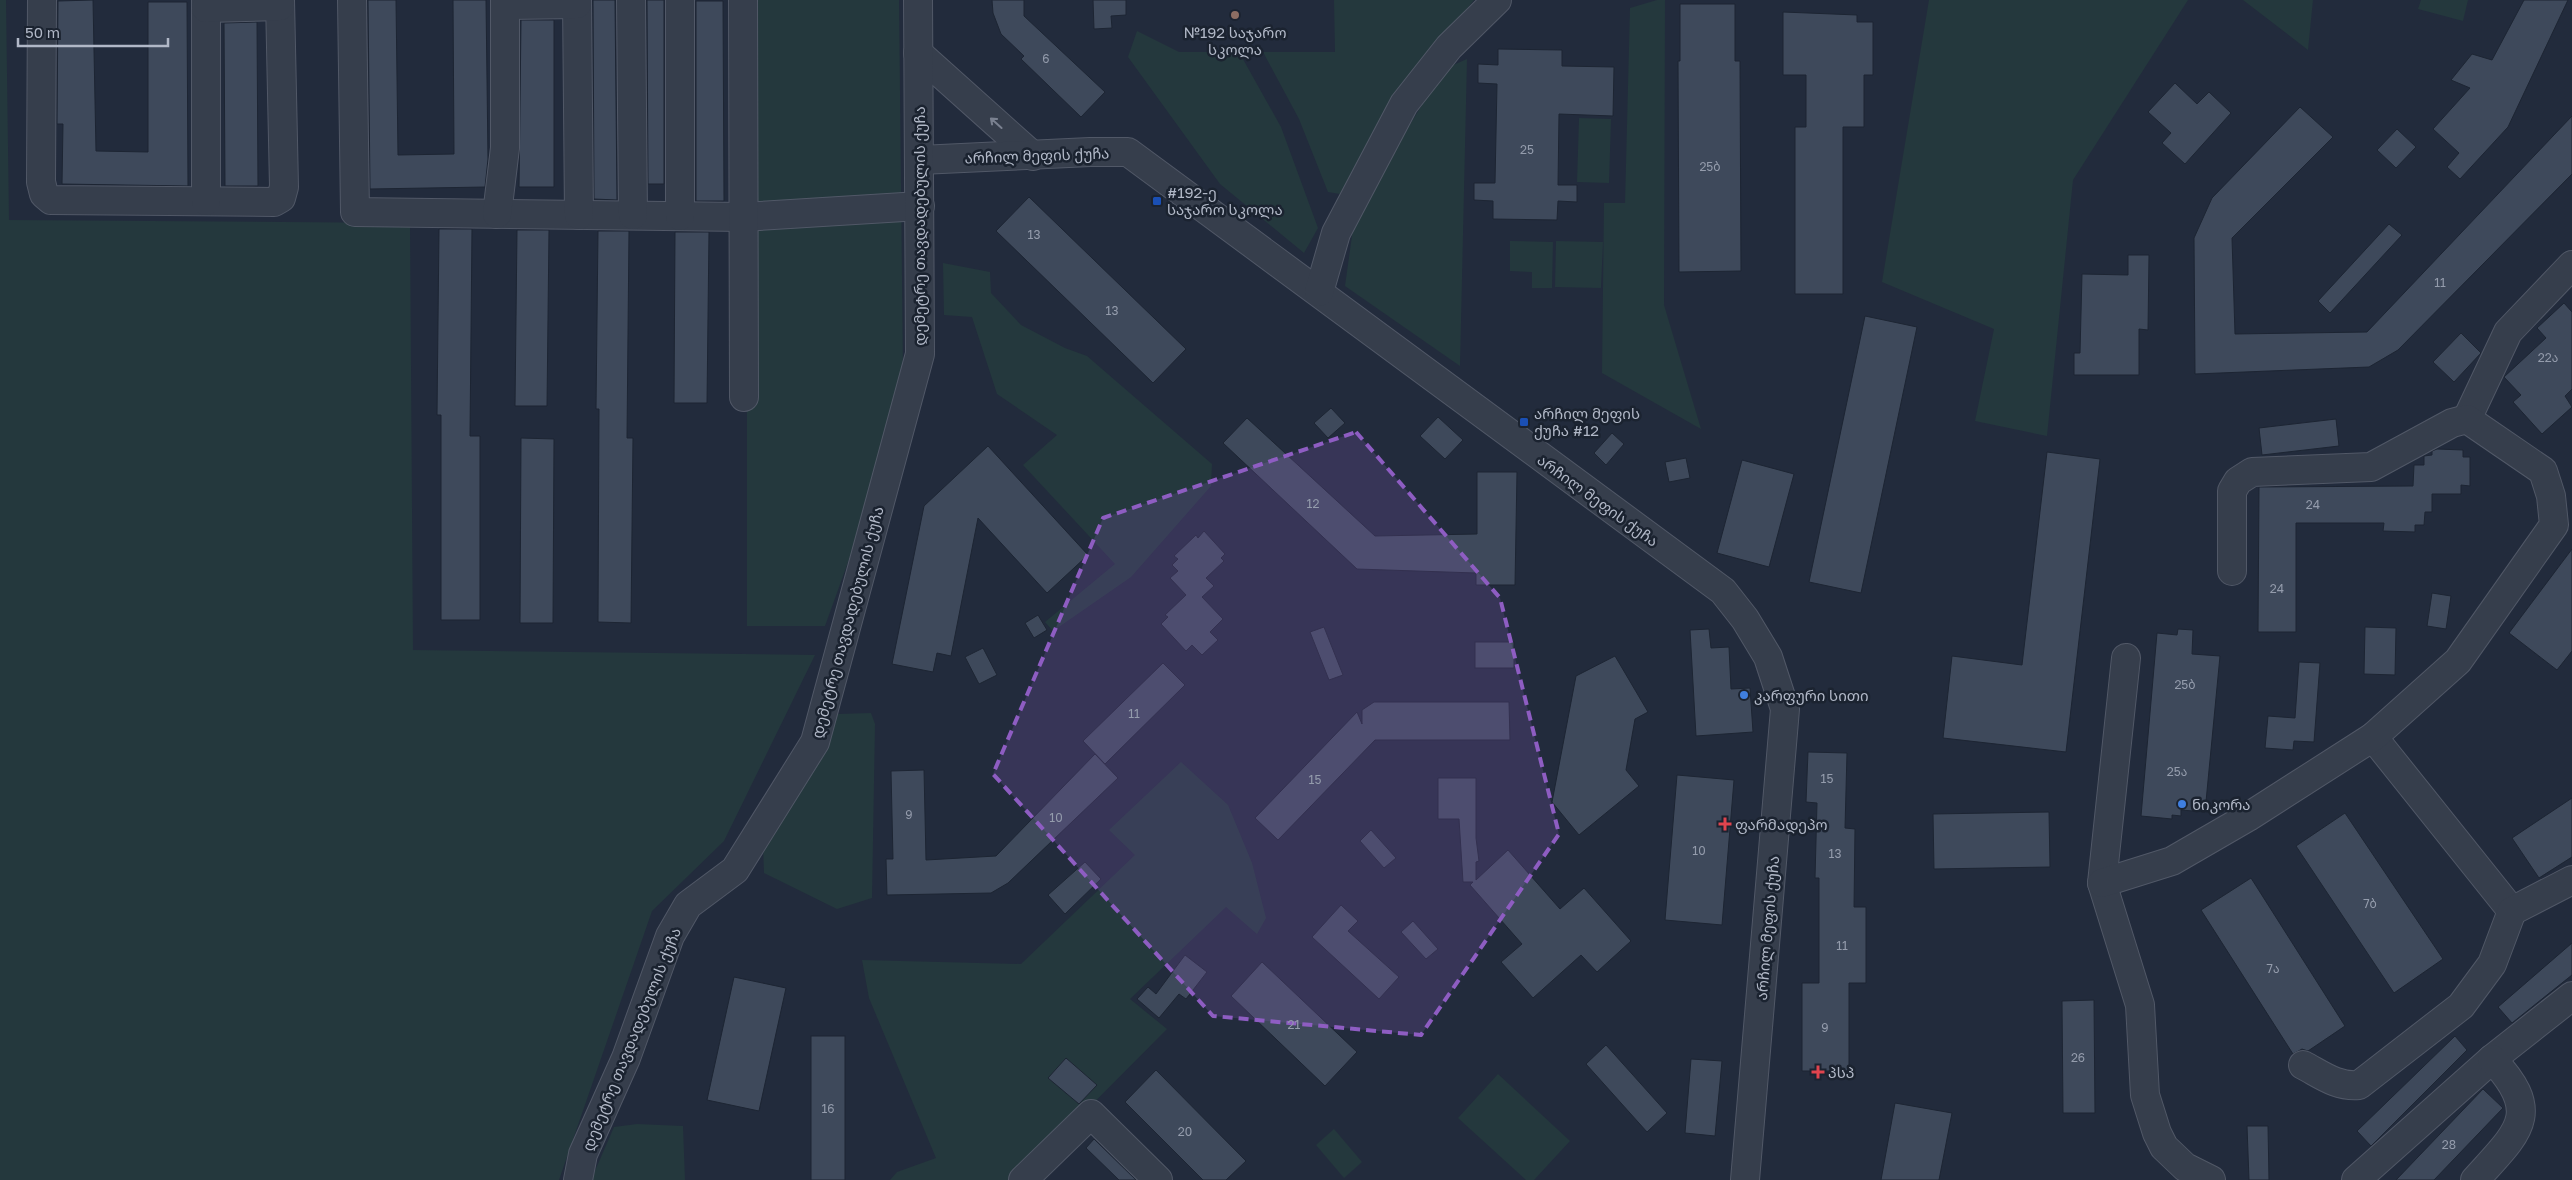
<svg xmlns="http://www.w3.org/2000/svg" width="2572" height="1180" font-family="'Golos Text','Noto Sans Georgian',sans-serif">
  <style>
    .green { fill: #24383d }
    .building { fill: #3e495b; stroke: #1d2533 }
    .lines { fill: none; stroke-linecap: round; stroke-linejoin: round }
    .minor-casing { stroke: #515867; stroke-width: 30 }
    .minor { stroke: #363e4c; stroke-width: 28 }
    .oneway { stroke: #7a8190 }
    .marked { fill: #8e5dc2; fill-opacity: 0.2; stroke: #8e5dc2; stroke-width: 4; stroke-dasharray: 10 6; stroke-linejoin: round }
    .education-dot { fill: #8d6e63; stroke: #1b2330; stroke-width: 2 }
    .transit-dot { fill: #1a4fb4; stroke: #1b2330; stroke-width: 2 }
    .shop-dot { fill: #3f7fe0; stroke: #1b2330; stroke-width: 2 }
    .health-dot { fill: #e0444e; stroke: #1b2330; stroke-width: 2 }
    .labels { text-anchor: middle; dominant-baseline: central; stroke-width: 5; stroke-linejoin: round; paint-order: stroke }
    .number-label { font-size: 12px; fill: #949cac }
    .poi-label { font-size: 15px; fill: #b1b8c7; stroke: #1b2330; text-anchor: start }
    .street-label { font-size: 15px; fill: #b1b8c7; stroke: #1b2330 }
  </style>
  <rect width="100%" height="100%" fill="#222b3c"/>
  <g class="green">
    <polygon points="0,0 6,0 9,220 410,223 413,650 815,655 724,841 652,911 559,1180 0,1180"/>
    <polygon points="747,0 899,0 903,371 865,515 825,626 747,626"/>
    <polygon points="1334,0 1474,0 1387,109 1346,195 1328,192 1299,119 1263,52 1335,52"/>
    <polygon points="1657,0 1665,0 1664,305 1701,429 1602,373 1604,203 1625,203 1630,8"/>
    <polygon points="1929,0 2188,0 2073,180 2047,436 1975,421 1994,329 1882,282"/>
    <polygon points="2243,0 2313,0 2308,50"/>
    <polygon points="2421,0 2468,0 2463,21 2418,9"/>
    <polygon points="1137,31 1179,52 1239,52 1281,127 1318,228 1304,253 1220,184 1128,57"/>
    <polygon points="1467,59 1460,366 1345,286 1355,214 1444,69"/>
    <polygon points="1579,118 1611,119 1609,183 1577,182"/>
    <polygon points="1510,241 1553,242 1552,288 1532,288 1532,272 1510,271"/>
    <polygon points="1556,241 1603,242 1601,288 1555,287"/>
    <polygon points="943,263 990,272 991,293 1021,325 1065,348 1087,356 1212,464 1211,486 1131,577 1053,631 1045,622 1115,564 1023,465 1057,435 997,394 972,317 944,315"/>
    <polygon points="871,713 875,724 872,898 837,909 764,873 763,846 825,731 838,714"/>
    <polygon points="1181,762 1228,805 1252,863 1266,918 1257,934 1226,907 1130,999 1167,1029 1017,1180 890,1180 897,1172 936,1158 869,998 862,960 1021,964 1135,855 1109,830"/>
    <polygon points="1498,1074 1570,1141 1534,1180 1526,1180 1458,1118"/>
    <polygon points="637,1124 683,1126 685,1180 591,1180 614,1127"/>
    <polygon points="1334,1129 1362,1162 1344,1178 1316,1145"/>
  </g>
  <g class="building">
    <polygon points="93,0 96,151 148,152 148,2 187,2 188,186 62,184 63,124 57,124 58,1"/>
    <polygon points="368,0 396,0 398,155 454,154 453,0 486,0 488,159 485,187 370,189"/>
    <polygon points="593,0 615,0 617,200 594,199"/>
    <polygon points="647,0 664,0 664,184 648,184"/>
    <polygon points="992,0 1024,0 1024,16 1105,92 1081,117 1021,59 1024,56 1001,34 993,13"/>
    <polygon points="1093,0 1126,0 1126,15 1111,16 1112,28 1094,29"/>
    <polygon points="2524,0 2568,0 2508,127 2460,179 2447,167 2459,153 2433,129 2470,88 2451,80 2472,54 2492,60"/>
    <polygon points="696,1 723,1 724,201 696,201"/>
    <polygon points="1680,4 1735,4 1735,61 1740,61 1741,271 1679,272 1678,61 1680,61"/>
    <polygon points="1783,12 1857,15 1857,22 1873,22 1873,75 1864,75 1864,127 1843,127 1843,294 1795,294 1795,127 1806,127 1806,75 1783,75"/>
    <polygon points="521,20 554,20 554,187 519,187"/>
    <polygon points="257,22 258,186 225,186 224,23"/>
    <polygon points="1498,49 1562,50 1562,66 1614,67 1613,116 1559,114 1558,185 1577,185 1577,202 1558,201 1557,220 1493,219 1493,201 1474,200 1474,183 1495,183 1497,84 1478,83 1478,64 1498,65"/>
    <polygon points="2175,83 2197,104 2209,92 2231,113 2185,164 2162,143 2171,133 2148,112"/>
    <polygon points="2300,107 2333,137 2232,238 2235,334 2367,332 2572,116 2572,174 2398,350 2369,367 2195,374 2194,238 2212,198"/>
    <polygon points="2397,129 2416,147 2396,168 2377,150"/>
    <polygon points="1029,197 1186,349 1153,383 996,231"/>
    <polygon points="2389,224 2402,235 2330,313 2318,301"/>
    <polygon points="439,229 472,229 470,436 480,436 480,620 441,620 441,415 437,415"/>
    <polygon points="517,230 549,230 547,406 515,406"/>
    <polygon points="598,231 629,231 627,438 633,438 631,623 598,622 599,409 596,409"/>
    <polygon points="675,232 709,232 707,403 674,403"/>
    <polygon points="2128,255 2149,255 2148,330 2139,329 2139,375 2074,375 2074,353 2080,353 2082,274 2128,275"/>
    <polygon points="2564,303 2572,312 2572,389 2565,396 2572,407 2542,434 2513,402 2521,395 2504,377 2546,338 2537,328"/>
    <polygon points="1865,316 1917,327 1861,593 1809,582"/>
    <polygon points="2461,333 2481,353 2454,382 2433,362"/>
    <polygon points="1331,408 1345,423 1328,438 1314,423"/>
    <polygon points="1438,417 1463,440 1445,459 1420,436"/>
    <polygon points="1247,418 1375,536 1477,534 1477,472 1517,472 1515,585 1476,585 1476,573 1357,569 1223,443"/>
    <polygon points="2336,419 2339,446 2262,455 2259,428"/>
    <polygon points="1612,433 1624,444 1606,465 1594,453"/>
    <polygon points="521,438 554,439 553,623 520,623"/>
    <polygon points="988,446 1088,555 1047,593 978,518 951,656 937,653 933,672 892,664 924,506"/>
    <polygon points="2437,449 2463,450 2463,457 2470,457 2470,486 2461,485 2461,494 2432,494 2432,512 2425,512 2424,525 2415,525 2415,532 2383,531 2384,523 2296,523 2296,632 2258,632 2259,487 2413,486 2414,465 2424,465 2424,456 2432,455 2432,451"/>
    <polygon points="2047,452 2100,459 2066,752 1943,738 1952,656 2022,665"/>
    <polygon points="1686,458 1690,478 1669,482 1665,462"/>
    <polygon points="1742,460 1794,474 1769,567 1717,553"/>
    <polygon points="1204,531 1225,554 1221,558 1224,561 1206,578 1214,586 1202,597 1223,619 1210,632 1218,640 1202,655 1192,645 1186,651 1161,624 1168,617 1165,615 1186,595 1170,578 1178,571 1172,565 1178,559 1174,556 1196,535 1198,538"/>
    <polygon points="2572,549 2572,651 2557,670 2509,633"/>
    <polygon points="2432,593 2451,596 2446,629 2427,626"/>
    <polygon points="1038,615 1047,630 1034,638 1025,623"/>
    <polygon points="1324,627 1343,675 1329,680 1310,632"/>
    <polygon points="2365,627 2396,628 2395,675 2364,674"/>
    <polygon points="1709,629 1711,648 1729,647 1731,689 1750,688 1753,732 1696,736 1690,630"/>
    <polygon points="2178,629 2193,630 2192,654 2220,656 2205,812 2181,810 2181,816 2172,815 2172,819 2141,816 2157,633 2177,635"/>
    <rect x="1475" y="642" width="39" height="26"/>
    <polygon points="983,648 997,675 979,684 965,657"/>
    <polygon points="1615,656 1648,712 1635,719 1626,770 1639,786 1579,835 1552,802 1576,676"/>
    <polygon points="2299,662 2320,663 2314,742 2294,741 2293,750 2265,748 2268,716 2295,718"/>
    <polygon points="1163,663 1185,685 1105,764 1083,741"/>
    <polygon points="1374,702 1509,702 1510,740 1375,740 1278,840 1255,818 1357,712 1362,724 1362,710"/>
    <polygon points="1808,752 1847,753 1845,828 1855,829 1854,907 1866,907 1866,983 1849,983 1849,1071 1802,1071 1802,983 1819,983 1819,878 1815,878 1817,803 1806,802"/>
    <polygon points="1095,754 1118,778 1008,883 991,893 887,895 886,859 893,859 891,771 924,770 926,860 996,856"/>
    <polygon points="1677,775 1734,780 1722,925 1665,920"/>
    <polygon points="1438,778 1476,778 1476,838 1479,861 1476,862 1476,880 1508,850 1560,909 1584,888 1631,941 1597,972 1581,955 1533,998 1501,962 1522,944 1470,885 1473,882 1463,882 1459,819 1438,819"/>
    <polygon points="2572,798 2572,857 2539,878 2512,838"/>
    <polygon points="2049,812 2050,867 1934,869 1933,814"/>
    <polygon points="2345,813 2443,959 2394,993 2296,846"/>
    <polygon points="1371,830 1396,858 1384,868 1360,841"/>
    <polygon points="1085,862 1101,879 1065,914 1048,895"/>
    <polygon points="2251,878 2345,1026 2308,1051 2302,1049 2293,1054 2201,910"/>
    <polygon points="1341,905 1358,921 1348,931 1399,977 1379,999 1312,937"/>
    <polygon points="1413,921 1438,949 1426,959 1401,932"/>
    <polygon points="2572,943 2572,975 2512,1023 2498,1007"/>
    <polygon points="1185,955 1207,972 1186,999 1179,994 1159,1018 1137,999 1148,987 1156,994"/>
    <polygon points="1262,962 1357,1052 1325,1086 1231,996"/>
    <polygon points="734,977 786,988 759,1111 707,1100"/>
    <polygon points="2094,1000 2095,1113 2063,1113 2062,1001"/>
    <rect x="811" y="1036" width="34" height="144"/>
    <polygon points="2455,1036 2467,1050 2371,1146 2357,1131"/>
    <polygon points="1606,1045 1667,1113 1647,1132 1586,1064"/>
    <polygon points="1066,1058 1097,1085 1079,1104 1048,1078"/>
    <polygon points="1691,1059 1722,1061 1715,1136 1685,1133"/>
    <polygon points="1156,1070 1246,1161 1226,1180 1203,1180 1125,1102"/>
    <polygon points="2483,1089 2503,1108 2434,1180 2396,1180"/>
    <polygon points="1895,1103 1952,1113 1939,1180 1881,1180"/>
    <polygon points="2247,1126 2268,1126 2269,1180 2249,1180"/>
    <polygon points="1094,1139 1136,1180 1119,1180 1086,1148"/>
  </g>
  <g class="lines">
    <defs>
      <g id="minor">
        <polyline points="42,0 41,182 44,194 51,200 274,202 281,198 284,187 280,0"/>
        <polyline points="206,0 206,201"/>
        <polyline points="352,0 355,212 743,217 920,206"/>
        <polyline points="577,0 579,215"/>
        <polyline points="631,0 633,215"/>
        <polyline points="743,0 744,397"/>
        <polyline points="505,5 577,4"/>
        <polyline points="206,8 280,6"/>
        <polyline points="918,53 1033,156"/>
        <polyline points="920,160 1090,152 1128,152 1723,591 1745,619 1768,657 1785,709 1745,1180"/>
        <polyline points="497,214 505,148 505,0"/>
        <polyline points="680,216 680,0"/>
        <polyline points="1319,292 1336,233 1404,104 1449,47 1497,0"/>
        <polyline points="2467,419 2508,332 2572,265"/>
        <polyline points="2126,658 2102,883 2140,1005 2145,1095 2157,1133 2164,1147 2185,1167 2211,1180"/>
        <polyline points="2373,737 2512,911"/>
        <polyline points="2102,883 2172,861 2248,817 2373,737 2458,661 2554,525 2551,496 2543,471 2467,419 2452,423 2371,467 2252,472 2238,481 2232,491 2232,571"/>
        <path d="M 2303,1065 C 2322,1075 2337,1087 2359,1085 L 2461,1006 L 2492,964 L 2512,911 L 2572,880"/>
        <polyline points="578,1180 583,1154 626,1058 670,936 688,905 735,870 815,742 920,354 918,0"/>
        <polyline points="1023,1180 1091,1114 1158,1180"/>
        <polyline points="2356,1180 2492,1059 2572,996"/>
        <path d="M 2475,1180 C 2518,1132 2544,1114 2492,1059"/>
      </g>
    </defs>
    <use href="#minor" class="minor-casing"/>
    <use href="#minor" class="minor"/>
  </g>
  <defs><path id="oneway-shaft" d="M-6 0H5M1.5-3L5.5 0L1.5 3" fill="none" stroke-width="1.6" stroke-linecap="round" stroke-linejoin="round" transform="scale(1.25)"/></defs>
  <use class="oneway" href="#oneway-shaft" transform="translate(996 123) rotate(-138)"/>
  <path class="marked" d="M 1356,432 L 1500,598 L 1559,834 L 1421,1035 L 1213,1016 L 993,774 L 1103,518 Z"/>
  <circle class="education-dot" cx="1235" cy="15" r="5"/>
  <g class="transit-dot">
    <rect x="1152" y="196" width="10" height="10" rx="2.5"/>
    <rect x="1519" y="417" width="10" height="10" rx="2.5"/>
  </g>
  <g class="shop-dot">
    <circle cx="1744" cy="695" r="5"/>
    <circle cx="2182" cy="804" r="5"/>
  </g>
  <g class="health-dot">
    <path d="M1722.5 816.5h5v5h5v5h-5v5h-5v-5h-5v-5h5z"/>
    <path d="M1815.5 1064.5h5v5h5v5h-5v5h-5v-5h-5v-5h5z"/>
  </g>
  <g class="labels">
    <g class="number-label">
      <text x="1046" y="58">6</text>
      <text x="1527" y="149">25</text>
      <text x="1710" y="166">25ბ</text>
      <text x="1034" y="234">13</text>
      <text x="2440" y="282">11</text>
      <text x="1112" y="310">13</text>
      <text x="2548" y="357">22ა</text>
      <text x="1313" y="503">12</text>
      <text x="2313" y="504">24</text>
      <text x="2277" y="588">24</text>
      <text x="2185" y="684">25ბ</text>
      <text x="1134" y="713">11</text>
      <text x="2177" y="771">25ა</text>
      <text x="1827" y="778">15</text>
      <text x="1315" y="779">15</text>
      <text x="909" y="814">9</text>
      <text x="1056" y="817">10</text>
      <text x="1699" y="850">10</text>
      <text x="1835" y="853">13</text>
      <text x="2370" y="903">7ბ</text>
      <text x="1842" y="945">11</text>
      <text x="2273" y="968">7ა</text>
      <text x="1294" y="1024">21</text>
      <text x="1825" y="1027">9</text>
      <text x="2078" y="1057">26</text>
      <text x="828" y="1108">16</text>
      <text x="1185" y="1131">20</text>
      <text x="2449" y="1144">28</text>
    </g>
    <g class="poi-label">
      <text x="1235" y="32" text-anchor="middle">№192 საჯარო<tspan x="1235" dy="17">სკოლა</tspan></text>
      <text x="1167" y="192">#192-ე<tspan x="1167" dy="17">საჯარო სკოლა</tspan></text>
      <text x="1534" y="413">არჩილ მეფის<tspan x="1534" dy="17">ქუჩა #12</tspan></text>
      <text x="1754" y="695">კარფური სითი</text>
      <text x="2192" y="804">ნიკორა</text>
      <text x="1735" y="824">ფარმადეპო</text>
      <text x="1828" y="1072">პსპ</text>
    </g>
    <g class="street-label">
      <text transform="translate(1037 155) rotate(-2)">არჩილ მეფის ქუჩა</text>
      <text transform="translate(919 226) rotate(-90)">დემეტრე თავდადებულის ქუჩა</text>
      <text transform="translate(1598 500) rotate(36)">არჩილ მეფის ქუჩა</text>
      <text transform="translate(847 622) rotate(-75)">დემეტრე თავდადებულის ქუჩა</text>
      <text transform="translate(1767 928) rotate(-85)">არჩილ მეფის ქუჩა</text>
      <text transform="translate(631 1039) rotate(-68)">დემეტრე თავდადებულის ქუჩა</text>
    </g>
  </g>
  <path d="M18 38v8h150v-8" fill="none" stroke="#b1b8c7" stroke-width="2.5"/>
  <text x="25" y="38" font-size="15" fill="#b1b8c7" stroke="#1b2330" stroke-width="4" paint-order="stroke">50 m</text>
</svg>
